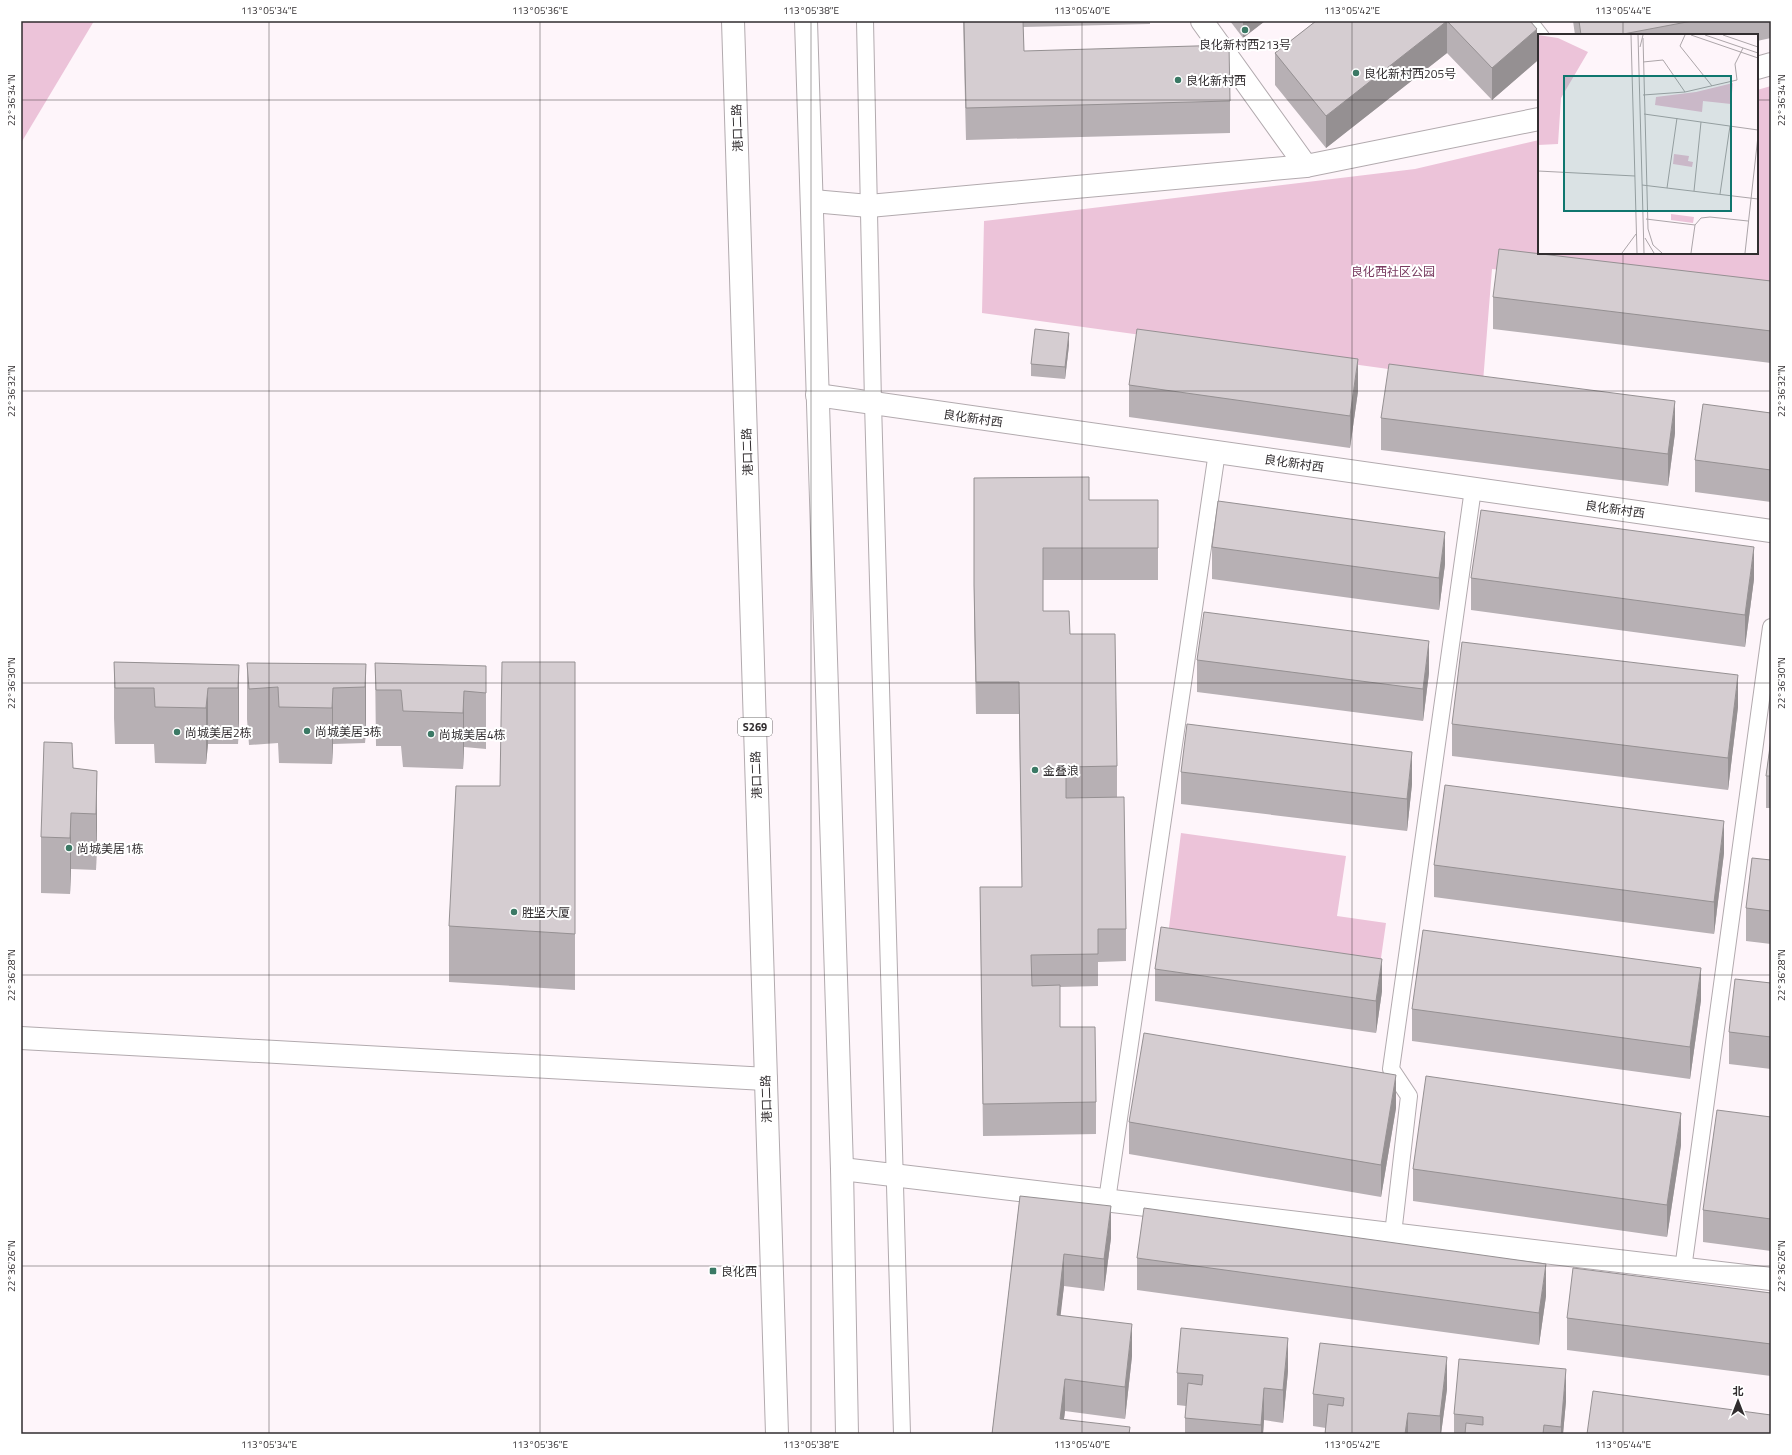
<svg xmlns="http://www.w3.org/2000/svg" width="1792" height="1455" font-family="'Titillium Web','Noto Sans SC',sans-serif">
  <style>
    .green { fill: #ecc3d9 }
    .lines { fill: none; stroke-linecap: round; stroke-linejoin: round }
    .service-casing { stroke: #b2aaae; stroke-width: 18 }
    .minor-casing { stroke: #b2aaae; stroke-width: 24 }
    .primary-casing { stroke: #b2aaae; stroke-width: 24 }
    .service { stroke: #fff; stroke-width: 16 }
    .minor { stroke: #fff; stroke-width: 22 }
    .primary { stroke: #fff; stroke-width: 22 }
    .wall { fill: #b7b0b4 }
    .shaded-wall { fill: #959092 }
    .building { fill: #d5cdd1; stroke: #959092 }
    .ticks { fill: none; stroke: #312d2f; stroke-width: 1; stroke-opacity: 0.45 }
    .poi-dot { fill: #3b7965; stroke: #fff; stroke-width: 1.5 }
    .labels { text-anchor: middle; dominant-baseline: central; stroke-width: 4; stroke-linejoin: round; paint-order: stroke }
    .shield { fill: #fff; stroke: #6f6c6d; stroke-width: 1 }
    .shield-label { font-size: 11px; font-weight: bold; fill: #312d2f }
    .poi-label { font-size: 12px; fill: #312d2f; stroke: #fff; text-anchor: start }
    .street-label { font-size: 12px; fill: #312d2f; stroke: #fff }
    .park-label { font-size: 12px; fill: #77385e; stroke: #fff }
    .inset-road { fill: none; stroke: #aca5a9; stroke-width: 1 }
    .view { fill: #0f766e; fill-opacity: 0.15; stroke: #0f766e; stroke-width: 2 }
    .inset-edge { fill: none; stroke: #312d2f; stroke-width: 2 }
    .neatline { fill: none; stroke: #312d2f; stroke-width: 1.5 }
    .ticks-label { font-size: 10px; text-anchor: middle; fill: #312d2f }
  </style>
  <rect width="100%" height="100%" fill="#fef5fa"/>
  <g class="green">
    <polygon points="21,21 94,21 21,143"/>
    <polygon points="1771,86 1771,299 1492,269 1483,382 982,313 984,221 1415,169 1539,140 1539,253 1757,253 1757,90"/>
    <polygon points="1181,833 1346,856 1337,916 1386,923 1379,972 1167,943"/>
  </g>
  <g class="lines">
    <defs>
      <g id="service">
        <polyline points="865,21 873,403 902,1434"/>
        <polyline points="1107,1200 1217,452"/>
        <polyline points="1393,1234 1409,1096 1391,1069 1473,489"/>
        <polyline points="1683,1269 1771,627"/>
      </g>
      <g id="minor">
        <polyline points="1202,21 1306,166"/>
        <polyline points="1525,21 1539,39"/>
        <polyline points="1757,68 1771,64"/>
        <polyline points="813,201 869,206 1306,166 1539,119"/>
        <polyline points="817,395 1771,531"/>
        <polyline points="21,1038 766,1079"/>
        <polyline points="842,1169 1771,1279"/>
      </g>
      <g id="primary">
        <polyline points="733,21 777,1434"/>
        <polyline points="806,21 842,1169 847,1434"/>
      </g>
    </defs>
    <use href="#service" class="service-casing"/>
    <use href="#minor" class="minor-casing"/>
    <use href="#primary" class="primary-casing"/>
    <use href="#service" class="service"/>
    <use href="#minor" class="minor"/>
    <use href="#primary" class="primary"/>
  </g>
  <g class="wall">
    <polygon points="963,21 1150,21 1150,24 1023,27 1024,51 1230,101 1230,133 966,140"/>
    <polygon points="1230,21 1265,21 1243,38"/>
    <polygon points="1316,21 1530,21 1537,61 1492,100 1447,53 1326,148 1275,85 1275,53"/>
    <polygon points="1573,21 1771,21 1771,38 1757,41 1757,35 1575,35"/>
    <polygon points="1771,281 1771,363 1493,329 1493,297"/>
    <polygon points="1069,345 1065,379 1031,376 1031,364"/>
    <polygon points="1129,385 1358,391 1350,448 1129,417"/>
    <polygon points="1771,413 1771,502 1695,492 1695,460"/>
    <polygon points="1381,418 1675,433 1668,486 1381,450"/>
    <polygon points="974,478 1089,500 1158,500 1158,580 1043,580 1043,611 1070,634 1117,766 1117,797 1126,929 1126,961 1098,962 1098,986 1060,987 1060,1027 1096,1102 1096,1134 983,1136 980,887 1022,887 1019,714 976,714 974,618"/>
    <polygon points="1212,547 1445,564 1439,610 1212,579"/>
    <polygon points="1471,578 1754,579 1745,647 1471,610"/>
    <polygon points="1197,660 1429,673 1423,721 1197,692"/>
    <polygon points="114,662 239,665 238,744 208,744 206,764 155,763 154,744 115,744 114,718"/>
    <polygon points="575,662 575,990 449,982 449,926 500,786"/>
    <polygon points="247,663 366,664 366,720 365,743 333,744 332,764 279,763 278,743 249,745 247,719"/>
    <polygon points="375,663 486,666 486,749 464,747 463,769 403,767 401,746 376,746"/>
    <polygon points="1738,707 1728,790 1452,756 1452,724"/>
    <polygon points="1771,739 1771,808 1766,808 1766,776"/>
    <polygon points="73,768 97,771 97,827 96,870 71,869 70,894 41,893 41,837"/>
    <polygon points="1181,772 1412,784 1407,831 1181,804"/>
    <polygon points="1724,853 1714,934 1434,897 1434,865"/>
    <polygon points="1771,860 1771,944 1746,941 1746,908"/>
    <polygon points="1155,969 1382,991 1376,1033 1155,1001"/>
    <polygon points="1771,983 1771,1069 1729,1064 1729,1032"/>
    <polygon points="1701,1000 1690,1079 1412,1041 1412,1009"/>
    <polygon points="1396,1108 1381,1197 1129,1154 1129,1122"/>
    <polygon points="1771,1117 1771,1251 1703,1242 1703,1210"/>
    <polygon points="1681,1145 1667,1237 1413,1201 1413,1169"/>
    <polygon points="1020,1196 1111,1238 1104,1291 1064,1286 1060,1315 1132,1356 1125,1419 1065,1411 1064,1419 1130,1434 992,1434"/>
    <polygon points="1137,1258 1546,1296 1539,1345 1137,1290"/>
    <polygon points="1771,1293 1771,1376 1567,1350 1567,1318"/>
    <polygon points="1288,1371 1283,1423 1264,1420 1263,1434 1185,1434 1185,1418 1186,1406 1177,1405 1177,1373"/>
    <polygon points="1447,1389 1441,1434 1325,1434 1326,1428 1313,1426 1313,1394"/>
    <polygon points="1566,1401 1563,1434 1454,1434 1454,1414"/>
  </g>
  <g class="shaded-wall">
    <polygon points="1243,21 1265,21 1243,38"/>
    <polygon points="1447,21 1447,53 1326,148 1326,116"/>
    <polygon points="1537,29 1537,61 1492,100 1492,68"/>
    <polygon points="1069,333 1069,345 1065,379 1065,367"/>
    <polygon points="1358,359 1358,391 1350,448 1350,416"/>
    <polygon points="1675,401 1675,433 1668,486 1668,454"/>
    <polygon points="1445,532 1445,564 1439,610 1439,578"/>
    <polygon points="1754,547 1754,579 1745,647 1745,615"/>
    <polygon points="1429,641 1429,673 1423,721 1423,689"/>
    <polygon points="366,664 366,720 365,743 365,687"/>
    <polygon points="239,665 239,721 238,744 238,688"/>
    <polygon points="1738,675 1738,707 1728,790 1728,758"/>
    <polygon points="208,688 208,744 206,764 206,708"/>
    <polygon points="333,688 333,744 332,764 332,708"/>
    <polygon points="464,691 464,747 463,769 463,713"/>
    <polygon points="1412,752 1412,784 1407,831 1407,799"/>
    <polygon points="97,771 97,827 96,870 96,814"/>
    <polygon points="71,813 71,869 70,894 70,838"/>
    <polygon points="1724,821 1724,853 1714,934 1714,902"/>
    <polygon points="1382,959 1382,991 1376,1033 1376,1001"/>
    <polygon points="1701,968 1701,1000 1690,1079 1690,1047"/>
    <polygon points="1396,1075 1396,1108 1381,1197 1381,1165"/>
    <polygon points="1681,1113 1681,1145 1667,1237 1667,1205"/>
    <polygon points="1111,1206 1111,1238 1104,1291 1104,1259"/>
    <polygon points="1064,1254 1064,1286 1057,1347 1057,1315"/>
    <polygon points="1546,1264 1546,1296 1539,1345 1539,1313"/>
    <polygon points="1132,1324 1132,1356 1125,1419 1125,1387"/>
    <polygon points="1288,1338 1288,1371 1283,1423 1283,1390"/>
    <polygon points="1447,1357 1447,1389 1441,1434 1440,1434 1440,1416"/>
    <polygon points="1566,1369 1566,1401 1563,1434 1561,1434 1561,1427"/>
    <polygon points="1065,1379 1065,1411 1062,1434 1060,1419"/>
    <polygon points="1264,1388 1264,1420 1263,1434 1261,1434 1261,1425"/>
    <polygon points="1408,1413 1408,1434 1405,1434"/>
  </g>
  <g class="building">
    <polygon points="964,21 1023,21 1024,51 1229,45 1230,101 966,108"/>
    <polygon points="1316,21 1447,21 1326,116 1275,53"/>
    <polygon points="1447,21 1530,21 1537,29 1492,68"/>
    <polygon points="1579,21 1692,21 1618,35 1581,35"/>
    <polygon points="1499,249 1771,281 1771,331 1493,297"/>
    <polygon points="1035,329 1069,333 1065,367 1031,364"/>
    <polygon points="1137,329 1358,359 1350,416 1129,385"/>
    <polygon points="1389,364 1675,401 1668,454 1381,418"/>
    <polygon points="1703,404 1771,413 1771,470 1695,460"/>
    <polygon points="1089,477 1089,500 1158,500 1158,548 1043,548 1043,611 1069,611 1070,634 1115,634 1117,766 1066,767 1066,798 1124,797 1126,929 1098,929 1098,954 1031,955 1032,986 1060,985 1060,1027 1095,1027 1096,1102 983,1104 980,887 1022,887 1019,682 976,682 974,585 974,478"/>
    <polygon points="1218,501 1445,532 1439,578 1212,547"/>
    <polygon points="1481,510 1754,547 1745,615 1471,578"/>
    <polygon points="1204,612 1429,641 1423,689 1197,660"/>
    <polygon points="1462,642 1738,675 1728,758 1452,724"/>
    <polygon points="114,662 239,665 238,688 208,688 206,708 155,707 154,688 115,688"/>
    <polygon points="502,662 575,662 575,934 449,926 456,786 500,786"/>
    <polygon points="247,663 366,664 365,687 333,688 332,708 279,707 278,687 249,689"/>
    <polygon points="375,663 486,666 486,693 464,691 463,713 403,711 401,690 376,690"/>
    <polygon points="1187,724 1412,752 1407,799 1181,772"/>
    <polygon points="1771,739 1771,776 1766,776"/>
    <polygon points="44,742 72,743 73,768 97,771 96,814 71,813 70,838 41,837"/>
    <polygon points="1445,785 1724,821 1714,902 1434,865"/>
    <polygon points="1752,858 1771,860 1771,911 1746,908"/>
    <polygon points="1161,927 1382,959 1376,1001 1155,969"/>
    <polygon points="1423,930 1701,968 1690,1047 1412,1009"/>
    <polygon points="1735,979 1771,983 1771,1037 1729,1032"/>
    <polygon points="1144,1033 1396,1075 1381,1165 1129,1122"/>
    <polygon points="1426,1076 1681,1113 1667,1205 1413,1169"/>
    <polygon points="1717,1110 1771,1117 1771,1219 1703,1210"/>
    <polygon points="1020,1196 1111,1206 1104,1259 1064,1254 1057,1315 1132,1324 1125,1387 1065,1379 1060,1419 1130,1427 1129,1434 992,1434"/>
    <polygon points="1144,1208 1546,1264 1539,1313 1137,1258"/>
    <polygon points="1573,1268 1771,1293 1771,1344 1567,1318"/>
    <polygon points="1181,1328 1288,1338 1283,1390 1264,1388 1261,1425 1185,1418 1188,1383 1202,1385 1203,1375 1177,1373"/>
    <polygon points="1320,1343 1447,1357 1440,1416 1408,1413 1405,1434 1325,1434 1328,1404 1343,1406 1344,1398 1313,1394"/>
    <polygon points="1459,1359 1566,1369 1561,1427 1544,1425 1543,1434 1465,1434 1466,1423 1483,1425 1483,1417 1454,1414"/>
    <polygon points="1593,1391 1771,1415 1771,1434 1587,1434"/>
  </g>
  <path class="ticks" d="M 269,21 L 269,1434M 540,21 L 540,1434M 811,21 L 811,1434M 1082,21 L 1082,1434M 1352,21 L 1352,1434M 1623,21 L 1623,35M 21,100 L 1539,100M 1757,100 L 1771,100M 1623,253 L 1623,1434M 21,391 L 1771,391M 21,683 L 1771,683M 21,975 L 1771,975M 21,1266 L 1771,1266"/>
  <g class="poi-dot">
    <circle cx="1245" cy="30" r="4"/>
    <circle cx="1356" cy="73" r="4"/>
    <circle cx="1178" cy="80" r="4"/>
    <circle cx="307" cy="731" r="4"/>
    <circle cx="177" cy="732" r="4"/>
    <circle cx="431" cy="734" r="4"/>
    <circle cx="1035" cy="770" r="4"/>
    <circle cx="69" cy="848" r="4"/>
    <circle cx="514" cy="912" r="4"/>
    <rect x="709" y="1267" width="8" height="8" rx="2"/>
  </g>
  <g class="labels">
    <rect class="shield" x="738" y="718" width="34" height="18" rx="3"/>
    <g class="shield-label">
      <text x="755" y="727">S269</text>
    </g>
    <g class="poi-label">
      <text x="1245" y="44" text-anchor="middle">良化新村西213号</text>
      <text x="1364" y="73">良化新村西205号</text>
      <text x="1186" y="80">良化新村西</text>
      <text x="315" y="731">尚城美居3栋</text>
      <text x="185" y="732">尚城美居2栋</text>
      <text x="439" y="734">尚城美居4栋</text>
      <text x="1043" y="770">金叠浪</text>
      <text x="77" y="848">尚城美居1栋</text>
      <text x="522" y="912">胜坚大厦</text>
      <text x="721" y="1271">良化西</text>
    </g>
    <g class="street-label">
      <text transform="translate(737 128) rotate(-92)">港口二路</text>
      <text transform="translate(973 418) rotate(8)">良化新村西</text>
      <text transform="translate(747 452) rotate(-92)">港口二路</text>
      <text transform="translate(1294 463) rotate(8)">良化新村西</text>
      <text transform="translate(1615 509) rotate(8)">良化新村西</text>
      <text transform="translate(756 775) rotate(-92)">港口二路</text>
      <text transform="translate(766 1099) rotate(-92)">港口二路</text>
    </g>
    <g class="park-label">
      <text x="1393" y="271">良化西社区公园</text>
    </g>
  </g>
  <g transform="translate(1538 34)">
    <rect width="220" height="220" fill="#fef5fa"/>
    <path d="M 0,1 L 20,4 L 50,18 L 23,64 L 20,110 L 0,111 ZM 195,49 L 193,70 L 165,67 L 164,78 L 117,71 L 118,63 L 158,58 ZM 136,120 L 151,122 L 150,127 L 155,128 L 154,133 L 135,130 ZM 133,180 L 156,183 L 155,189 L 133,186 Z" fill="#ecc3d9"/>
    <path class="inset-road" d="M 93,1 L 99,219M 100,1 L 106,219M 147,1 L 142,12 L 174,52M 153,1 L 220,24M 167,1 L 220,19M 185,1 L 220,13M 105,4 L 110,195 L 115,211 L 124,219M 102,13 L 105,1M 105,28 L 125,26 L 147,58M 105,61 L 147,58 L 199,46 L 197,30 L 205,14M 106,80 L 220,96M 0,137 L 97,142M 104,151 L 220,165M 129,154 L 139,84M 156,157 L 163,88M 182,160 L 192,92M 108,185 L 157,191 L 153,219M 157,191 L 163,184 L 172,183 L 210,187M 107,204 L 116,219M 84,219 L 98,200M 207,219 L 220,102"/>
    <path class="view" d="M 26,42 L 193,42 L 193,177 L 26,177 Z"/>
    <rect width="220" height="220" class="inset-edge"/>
  </g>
  <rect width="1792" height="1455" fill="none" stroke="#ffffff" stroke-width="44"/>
  <g transform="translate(1738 1401)" stroke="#ffffff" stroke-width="3" paint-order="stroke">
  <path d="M0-3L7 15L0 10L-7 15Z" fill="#312d2f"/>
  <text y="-6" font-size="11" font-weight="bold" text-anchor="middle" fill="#312d2f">北</text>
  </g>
  <rect x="22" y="22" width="1748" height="1411" class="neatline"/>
  <g class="ticks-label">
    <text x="269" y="14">113°05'34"E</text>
    <text x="540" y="14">113°05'36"E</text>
    <text x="811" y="14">113°05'38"E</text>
    <text x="1082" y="14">113°05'40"E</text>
    <text x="1352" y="14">113°05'42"E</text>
    <text x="1623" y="14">113°05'44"E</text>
    <text transform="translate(11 100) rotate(-90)" y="4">22°36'34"N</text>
    <text transform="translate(1781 100) rotate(-90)" y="4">22°36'34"N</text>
    <text transform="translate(11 391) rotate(-90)" y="4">22°36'32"N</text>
    <text transform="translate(1781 391) rotate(-90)" y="4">22°36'32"N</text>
    <text transform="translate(11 683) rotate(-90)" y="4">22°36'30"N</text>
    <text transform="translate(1781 683) rotate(-90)" y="4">22°36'30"N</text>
    <text transform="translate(11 975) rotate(-90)" y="4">22°36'28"N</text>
    <text transform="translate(1781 975) rotate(-90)" y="4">22°36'28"N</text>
    <text transform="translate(11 1266) rotate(-90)" y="4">22°36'26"N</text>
    <text transform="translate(1781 1266) rotate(-90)" y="4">22°36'26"N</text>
    <text x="269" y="1448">113°05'34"E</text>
    <text x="540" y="1448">113°05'36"E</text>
    <text x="811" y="1448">113°05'38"E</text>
    <text x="1082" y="1448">113°05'40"E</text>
    <text x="1352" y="1448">113°05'42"E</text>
    <text x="1623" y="1448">113°05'44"E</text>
  </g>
</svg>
